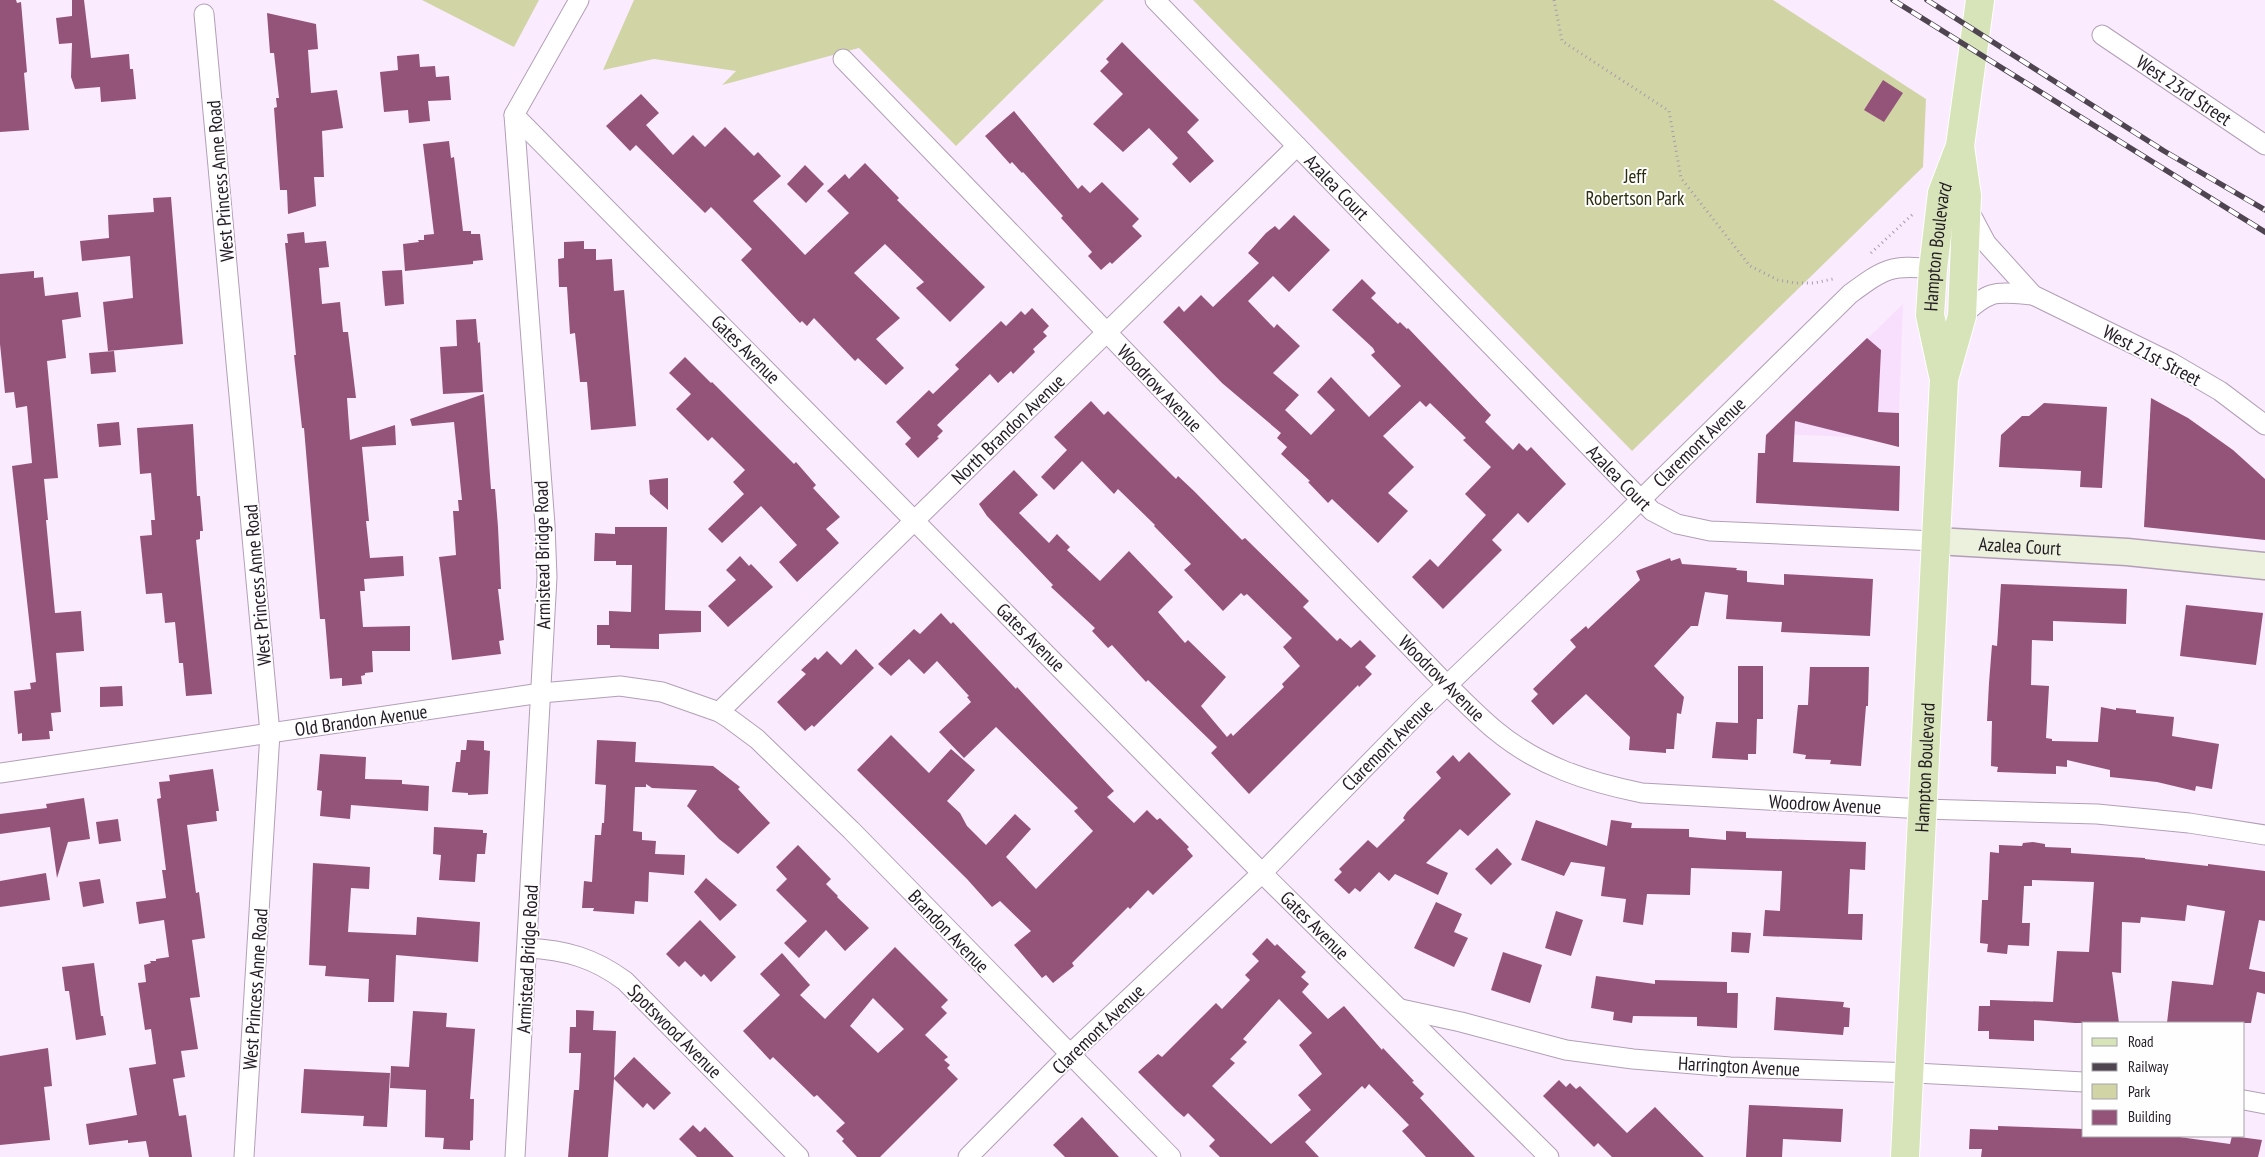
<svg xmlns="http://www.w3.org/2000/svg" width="2265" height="1157" font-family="'PT Sans Narrow',sans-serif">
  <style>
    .built { fill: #f8dffe }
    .green { fill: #d1d5a6 }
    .building { fill: #94547a; fill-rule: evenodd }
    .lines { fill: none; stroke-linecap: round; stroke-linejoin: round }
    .street-casing { stroke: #b29fb6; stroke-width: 21 }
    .secondary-casing { stroke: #b29fb6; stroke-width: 29 }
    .primary-casing { stroke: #fff; stroke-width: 30 }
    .path { stroke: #a79bab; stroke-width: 3; stroke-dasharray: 1 4; stroke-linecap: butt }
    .street { stroke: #fff; stroke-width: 19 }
    .secondary { stroke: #ebf1dc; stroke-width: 26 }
    .primary { stroke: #d7e3b8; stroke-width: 28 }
    .rail-casing { stroke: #4e4551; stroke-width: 5.5 }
    .rail { stroke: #fefefe; stroke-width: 4; stroke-dasharray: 11; stroke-linecap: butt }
    .labels { text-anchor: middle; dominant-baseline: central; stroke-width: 4; stroke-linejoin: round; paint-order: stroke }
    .street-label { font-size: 19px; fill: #221b24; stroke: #fefefe }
    .park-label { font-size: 19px; fill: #2b2c0b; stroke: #fefefe }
  </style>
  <rect width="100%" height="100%" fill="#fbebff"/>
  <polygon class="built" points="1903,304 1898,439 1775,434 1774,430"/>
  <g class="green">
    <polygon points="422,0 539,0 514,47"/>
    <polygon points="634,0 1104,0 956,146 859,48 722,85 736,71 654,59 603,70"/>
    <polygon points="1193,0 1773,0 1926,99 1923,167 1632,451"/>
  </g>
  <g class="building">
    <polygon points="0,0 16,0 17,3 21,2 27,72 24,73 29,130 0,132"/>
    <polygon points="72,0 84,0 91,58 129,54 130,69 133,69 136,99 101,102 100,87 75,89 71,77 72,43 59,44 56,18 72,16"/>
    <polygon points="267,13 316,24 318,49 308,50 311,93 337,90 343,128 322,131 324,177 314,177 316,206 288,214 287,190 280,190 274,108 277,107 276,98 279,98 274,53 270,53"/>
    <polygon points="1122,42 1199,120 1187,132 1214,161 1190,183 1172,164 1178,158 1149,128 1123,152 1093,124 1123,94 1100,71 1109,62 1106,59"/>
    <polygon points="419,54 420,67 435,66 436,77 449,76 451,100 428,101 430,121 409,123 408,110 384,112 380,72 398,70 397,56"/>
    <polygon points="1883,80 1903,93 1884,122 1864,110"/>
    <polygon points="641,94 659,113 646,125 673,155 693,135 705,147 725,127 754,156 758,152 781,176 753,201 805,255 849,213 827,191 845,174 849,179 865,163 899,198 897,200 985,287 950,322 916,288 924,282 885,244 854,273 900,318 876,339 904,368 886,385 858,358 855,361 814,318 807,326 802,321 800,323 741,260 752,249 719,215 711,207 705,213 636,145 630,151 606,126"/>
    <polygon points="1014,111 1078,189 1082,185 1090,193 1102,182 1139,219 1132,226 1142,236 1112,264 1110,262 1101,270 1088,256 1092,252 1061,218 1063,216 1023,172 1022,173 1012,162 1010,164 985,136"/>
    <polygon points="449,141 451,158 454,157 463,231 471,231 471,234 480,234 483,260 473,261 473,264 405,271 403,244 419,242 418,240 424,240 424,235 434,234 423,144"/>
    <polygon points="805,165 824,184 806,203 787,184"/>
    <polygon points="171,197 183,344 108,351 103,302 133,298 130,256 82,261 80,241 109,238 108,215 154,212 153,198"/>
    <polygon points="1294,215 1330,250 1289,292 1273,276 1248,301 1274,328 1277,324 1300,346 1273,373 1299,395 1285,410 1311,435 1335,410 1317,392 1331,377 1369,417 1401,386 1371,355 1375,352 1373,348 1332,310 1362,279 1376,293 1371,298 1398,324 1400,322 1407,329 1408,328 1491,415 1485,422 1513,450 1519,443 1527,451 1531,447 1566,484 1528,523 1518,513 1492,540 1502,550 1443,609 1412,577 1430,559 1438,567 1486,515 1465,494 1491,467 1463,440 1466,438 1430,403 1426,407 1420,401 1383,436 1414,467 1388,493 1408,511 1378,543 1332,499 1328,503 1308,482 1310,481 1281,454 1287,447 1277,438 1281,433 1222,383 1163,322 1179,306 1184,312 1201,295 1213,307 1259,263 1248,253 1266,233 1275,226 1279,230"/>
    <polygon points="304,232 305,243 326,241 329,267 319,268 322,304 340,302 343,332 348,332 356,398 347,398 350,440 395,425 396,445 362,447 369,521 366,521 370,558 403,556 404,576 364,579 365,591 360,591 363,627 410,626 410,651 372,651 373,672 365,673 365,675 361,676 362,684 342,686 342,678 330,679 325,619 320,619 304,428 302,428 294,355 296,355 285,243 288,243 287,234"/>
    <polygon points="584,241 584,249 596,249 596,260 612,259 614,291 624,290 636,426 591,430 587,382 580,382 575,333 570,334 567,287 559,287 558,259 564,258 564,242"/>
    <polygon points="402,270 404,304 385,306 382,271"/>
    <polygon points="34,271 34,278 43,277 45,296 78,292 81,317 62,320 66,358 47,361 58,478 44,479 48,520 46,520 55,613 81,611 84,651 56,653 61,712 51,713 53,731 49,731 50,739 22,741 22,733 18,734 14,691 31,689 30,683 36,682 12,466 32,463 27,406 16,408 14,392 5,393 0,344 0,274"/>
    <polygon points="1032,308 1049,326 1043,332 1047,336 1033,349 1035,352 1013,374 1011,371 998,383 990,374 937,425 943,431 937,437 939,438 918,458 905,444 911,438 896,422 929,390 933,394 959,369 955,365 1001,321 1006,326 1021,311 1025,315"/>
    <polygon points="476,319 478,343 480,342 483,392 443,394 440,347 457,346 456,320"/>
    <polygon points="1867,338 1881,350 1878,412 1899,413 1899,447 1795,421 1793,462 1900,466 1899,511 1756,503 1758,453 1765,453 1766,435"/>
    <polygon points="114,351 116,372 91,374 89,353"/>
    <polygon points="685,357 711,383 712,382 794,464 796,462 816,485 813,488 840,517 826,529 839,543 797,582 779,562 797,545 761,506 722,543 708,529 744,494 733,482 745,470 712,437 708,441 676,409 691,394 669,373"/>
    <polygon points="484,394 491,489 495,489 498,527 501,589 498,589 504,640 499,641 501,654 452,660 439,557 456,555 453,511 459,511 458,500 462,500 454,422 412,426 410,419"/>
    <polygon points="2151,398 2188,418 2233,450 2265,479 2265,540 2144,527"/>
    <polygon points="1091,401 1104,415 1108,411 1176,479 1178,476 1194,491 1242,540 1245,538 1309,601 1303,607 1337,641 1340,638 1351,648 1360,640 1376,656 1365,667 1372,674 1359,687 1358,685 1249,794 1211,753 1217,747 1148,680 1146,682 1112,645 1108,648 1092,631 1095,628 1051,587 1053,585 987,516 979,504 1014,470 1038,495 1019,513 1049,543 1057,534 1070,547 1067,550 1100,581 1129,551 1173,597 1158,612 1185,643 1188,640 1226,677 1201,706 1227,737 1231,733 1233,736 1284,687 1282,684 1300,666 1283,647 1292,638 1247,594 1244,596 1241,593 1223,611 1184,570 1191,564 1154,526 1155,525 1118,489 1114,494 1082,461 1054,490 1041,477 1067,450 1054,437"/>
    <polygon points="2044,403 2107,407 2102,488 2080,487 2081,471 1999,467 2001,435 2022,416 2029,416"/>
    <polygon points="119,422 121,445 99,447 97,424"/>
    <polygon points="193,424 197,496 200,496 203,531 200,531 200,539 196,540 212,694 186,696 183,663 179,663 175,622 165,623 162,593 146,594 140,536 152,535 151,520 155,520 151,473 140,474 137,428"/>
    <polygon points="668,478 668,510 650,494 649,480"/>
    <polygon points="615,527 667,527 665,610 701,611 701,632 659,634 659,649 610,648 610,645 597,645 597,625 609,625 609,611 631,612 632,565 616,565 616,561 594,561 595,533 615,534"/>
    <polygon points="740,556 749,566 751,564 773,587 728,627 708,606 736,580 726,570"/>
    <polygon points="1670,558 1671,561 1680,558 1682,564 1737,568 1736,570 1747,571 1747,582 1784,585 1784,574 1873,579 1870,636 1781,632 1782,622 1726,619 1728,595 1705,592 1698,626 1691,626 1654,666 1684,697 1681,714 1677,713 1674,749 1666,749 1666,753 1629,750 1630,737 1586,694 1553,725 1531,701 1538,694 1533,689 1576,647 1570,640 1586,626 1588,629 1640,580 1636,571"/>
    <polygon points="2001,584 2127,589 2126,624 2053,621 2053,641 2032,640 2031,685 2049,686 2046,738 2052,739 2052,741 2098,742 2101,707 2116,710 2116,708 2136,710 2136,713 2174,717 2172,736 2219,744 2212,789 2196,786 2195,791 2157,782 2110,777 2110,770 2067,760 2067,767 2056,766 2056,774 1997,772 1998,767 1991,766 1992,721 1987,721 1989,683 1992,645 1997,646"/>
    <polygon points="2186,605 2263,613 2256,665 2180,656"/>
    <polygon points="941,613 951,624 953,622 1016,689 1017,687 1114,791 1107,797 1134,823 1147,810 1157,820 1160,818 1189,847 1187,849 1193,856 1153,895 1148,890 1130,909 1128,907 1072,963 1074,966 1053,983 1046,975 1042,978 1014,945 1031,931 1000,901 992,907 967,879 857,770 891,735 929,773 951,749 975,770 947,801 960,813 967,826 986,845 1015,814 1031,829 1006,857 1036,889 1093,831 1074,811 1078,808 996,727 964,758 939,732 971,702 967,697 969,696 937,661 924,674 909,659 891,676 878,664 914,629 920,634"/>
    <polygon points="856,649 874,668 814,727 812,725 805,731 777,702 806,674 801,670 815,657 818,660 827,651 841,665"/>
    <polygon points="1738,666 1763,666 1763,719 1757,719 1756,754 1748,754 1748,760 1712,758 1716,722 1738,723"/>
    <polygon points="1810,667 1869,667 1868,706 1866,706 1861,766 1830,764 1831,760 1805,759 1806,755 1793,753 1798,705 1808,705"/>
    <polygon points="122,686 123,706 100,707 100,687"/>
    <polygon points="467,740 484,741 484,750 490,751 488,794 468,795 468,793 452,792 456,762 460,762 461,750 466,750"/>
    <polygon points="597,740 636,742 635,762 713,766 740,787 738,789 770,823 738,854 719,839 687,806 697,790 652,788 646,784 646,787 635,787 633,831 642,832 642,840 656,841 655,854 685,855 684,875 649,872 648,902 635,901 634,914 593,911 594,908 582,908 584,881 592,882 595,835 601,835 602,823 604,823 606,785 595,784"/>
    <polygon points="1469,752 1511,794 1468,836 1460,829 1426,863 1448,873 1438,895 1395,874 1389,881 1379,872 1360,892 1355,888 1349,894 1334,880 1342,872 1339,869 1368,840 1377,848 1405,820 1403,818 1407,812 1441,778 1436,772 1453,755 1459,762"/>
    <polygon points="320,754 366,757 365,779 402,780 402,784 429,786 428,811 351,805 350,819 320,816 322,791 317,790"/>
    <polygon points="213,769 219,811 216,811 217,821 187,825 196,893 199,892 205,938 192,940 200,997 190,998 198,1049 181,1051 185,1077 173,1079 179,1116 186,1115 192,1157 149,1157 146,1141 128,1143 128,1140 89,1145 86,1124 137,1115 129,1068 156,1064 151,1029 145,1030 138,983 146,982 144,965 151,963 150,961 156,961 156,959 169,957 164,920 139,924 136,902 166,898 162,870 166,870 157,799 161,798 159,782 170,781 169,775"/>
    <polygon points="84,798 90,839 68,842 57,878 50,827 0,834 0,814 47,808 46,804"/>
    <polygon points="118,819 121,841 99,844 96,822"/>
    <polygon points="1536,820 1607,846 1611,820 1632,823 1631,828 1689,829 1689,837 1726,840 1726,831 1746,832 1746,838 1866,842 1865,870 1850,869 1848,914 1863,914 1862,940 1763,936 1765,910 1780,911 1782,871 1691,868 1690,895 1647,894 1643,925 1623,922 1626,899 1601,896 1605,867 1571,862 1564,876 1521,860"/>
    <polygon points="434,827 483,830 483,833 487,833 485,854 477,854 475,882 439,880 441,855 433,854"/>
    <polygon points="2033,842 2045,844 2045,847 2071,848 2071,853 2145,858 2145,859 2208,866 2208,864 2265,871 2265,921 2259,920 2249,969 2265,972 2265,994 2257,992 2251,1023 2167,1023 2172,981 2213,985 2225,911 2187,905 2185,921 2141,917 2140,923 2122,922 2121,973 2112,972 2119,1023 2075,1023 2034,1020 2034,1041 1989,1039 1989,1031 1978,1031 1979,1006 1990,1006 1990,1000 2053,1002 2057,951 2089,952 2094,882 2032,880 2032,886 2024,886 2022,923 2030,923 2029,946 2008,945 2007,954 1987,952 1988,944 1980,943 1982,900 1988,900 1990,852 1999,853 1999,845 2022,846 2023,843"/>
    <polygon points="798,845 831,879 826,884 838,896 837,897 869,928 845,951 826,930 799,958 784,943 807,921 776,890 787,879 776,867"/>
    <polygon points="1497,848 1512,864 1491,885 1475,869"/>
    <polygon points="313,863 370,867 369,889 351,888 348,932 416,935 417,917 480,922 478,962 396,955 394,1002 368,1002 369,979 325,976 326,966 309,965"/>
    <polygon points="46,873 50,900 0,907 0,881"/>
    <polygon points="706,878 737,905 720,921 694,892"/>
    <polygon points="100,879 104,903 83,907 79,882"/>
    <polygon points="1436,902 1462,914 1454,932 1468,938 1454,967 1414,948"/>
    <polygon points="1556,911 1583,920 1571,956 1545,948"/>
    <polygon points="700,920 736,957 711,982 704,974 701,977 685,961 679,967 666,954"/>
    <polygon points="1732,932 1751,933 1749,953 1731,952"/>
    <path d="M 1267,938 L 1275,946 L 1277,944 L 1306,972 L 1301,977 L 1309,984 L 1302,992 L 1328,1019 L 1344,1006 L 1382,1050 L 1383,1048 L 1414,1081 L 1412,1082 L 1424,1094 L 1420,1098 L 1475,1157 L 1426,1157 L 1402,1131 L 1409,1125 L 1369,1084 L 1365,1089 L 1362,1086 L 1305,1142 L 1319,1157 L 1220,1157 L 1209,1146 L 1215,1140 L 1188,1113 L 1184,1117 L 1176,1110 L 1138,1072 L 1158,1054 L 1162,1057 L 1216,1003 L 1222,1009 L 1250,980 L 1245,975 L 1259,961 L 1252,954 ZM 1279,999 L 1312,1033 L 1299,1045 L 1322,1074 L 1298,1095 L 1311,1110 L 1271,1144 L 1212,1086 L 1235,1063 L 1230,1059 L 1247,1042 L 1243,1039 Z"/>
    <path d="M 895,947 L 948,1000 L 941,1007 L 947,1013 L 925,1035 L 948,1057 L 944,1060 L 950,1065 L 947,1068 L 958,1079 L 880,1157 L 857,1157 L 842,1141 L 844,1139 L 836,1131 L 845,1123 L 817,1095 L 814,1097 L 773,1057 L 770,1060 L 743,1031 L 780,995 L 760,974 L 782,953 L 810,985 L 800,995 L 825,1019 ZM 873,998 L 904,1029 L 878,1053 L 850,1026 Z"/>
    <polygon points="1503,952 1542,965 1530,1003 1491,990"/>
    <polygon points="94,963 101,1016 103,1016 106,1035 76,1040 69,991 65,991 62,967"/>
    <polygon points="1596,976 1655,984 1655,980 1727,982 1727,993 1738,993 1737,1028 1697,1026 1697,1017 1633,1016 1632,1023 1613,1020 1614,1012 1591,1008"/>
    <polygon points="1776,997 1844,1002 1843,1007 1850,1008 1849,1027 1844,1027 1843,1035 1774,1030"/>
    <polygon points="576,1010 594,1011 593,1030 616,1031 614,1078 634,1057 671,1093 654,1110 647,1103 643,1108 614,1079 608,1157 568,1157 574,1090 579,1090 581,1053 569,1053 570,1027 576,1027"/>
    <polygon points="413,1011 447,1013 446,1027 475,1029 470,1099 474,1099 473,1140 470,1141 470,1150 443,1149 444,1138 425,1137 426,1090 390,1088 391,1066 409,1067"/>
    <polygon points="48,1048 52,1086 44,1087 50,1140 0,1145 0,1056"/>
    <polygon points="304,1069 390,1073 387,1127 363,1126 364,1116 301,1113"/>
    <polygon points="1559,1080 1566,1087 1570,1083 1576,1089 1580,1086 1627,1133 1655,1107 1704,1157 1612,1157 1598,1143 1594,1147 1543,1096"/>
    <polygon points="1749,1105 1843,1109 1841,1142 1783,1139 1782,1157 1746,1157"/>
    <polygon points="1082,1117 1119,1157 1065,1157 1053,1145"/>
    <polygon points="693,1125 700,1132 705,1127 734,1157 697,1157 679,1139"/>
    <polygon points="1998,1126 2084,1129 2084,1136 2172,1136 2230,1144 2232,1136 2262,1140 2258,1157 1981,1157 1982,1149 1969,1149 1970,1129 1998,1130"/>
  </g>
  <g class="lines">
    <defs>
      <g id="street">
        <path id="s1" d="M 1155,0 L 1652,511 L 1677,524 L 1710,531 L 1936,541"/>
        <polyline points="204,14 270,733 244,1157"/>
        <polyline points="2102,35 2265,145"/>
        <path d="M 843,59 L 1447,685 C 1463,700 1478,716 1495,730 C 1538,766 1588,782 1642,793 L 1923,809 L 2097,814 L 2189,823 L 2265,835"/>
        <polyline points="514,115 1262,873 1549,1157"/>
        <polyline points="1968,209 1986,243 2033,295 2172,363 2220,391 2265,425"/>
        <path d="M 1962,316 C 1990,289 1995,292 2033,295"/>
        <polyline points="719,712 1297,146"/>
        <polyline points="0,773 541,693 620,686 662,692 719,712 730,719 757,739 851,830 1171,1157"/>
        <path d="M 527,948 C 566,950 594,958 625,981 L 799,1157"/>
        <polyline points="1401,1009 1461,1022 1566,1050 1633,1059 1730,1067 1915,1073 2084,1082"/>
        <polyline points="2244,1100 2265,1104"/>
        <polyline points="515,1157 547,577 545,525 514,115 579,0"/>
        <path d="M 968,1157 L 1070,1054 L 1262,873 L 1422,709 L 1612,528 L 1850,294 C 1884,269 1891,264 1933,269"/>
      </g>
      <g id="secondary">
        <path id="s2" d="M 1936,541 L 2127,552 L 2265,566"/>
      </g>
      <g id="primary">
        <path id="s3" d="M 1943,375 L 1930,315 L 1933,269 L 1942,193 L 1960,146 L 1980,0"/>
        <path id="s4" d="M 1905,1157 L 1944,379 L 1962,316 L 1967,196 L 1960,146"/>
      </g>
    </defs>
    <use href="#street" class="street-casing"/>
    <use href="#secondary" class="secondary-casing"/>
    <use href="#primary" class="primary-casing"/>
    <g class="path">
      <polyline points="1554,0 1562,41 1669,111 1681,178 1750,266 1778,280 1795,283 1814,283 1833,279"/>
      <polyline points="1871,253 1914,213"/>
    </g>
    <use href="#street" class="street"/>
    <use href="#secondary" class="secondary"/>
    <use href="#primary" class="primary"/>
    <defs>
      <g id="rail">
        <polyline points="1893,0 2265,232"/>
        <polyline points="1927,0 2164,151 2265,210"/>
      </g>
    </defs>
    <use href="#rail" class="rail-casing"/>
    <use href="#rail" class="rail"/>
  </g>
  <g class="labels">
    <g class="street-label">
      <text transform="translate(2184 90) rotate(34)">West 23rd Street</text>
      <text transform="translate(220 181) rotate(-95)">West Princess Anne Road</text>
      <text stroke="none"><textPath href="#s1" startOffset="261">Azalea Court</textPath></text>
      <text stroke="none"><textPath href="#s3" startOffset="130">Hampton Boulevard</textPath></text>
      <text transform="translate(746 349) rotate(45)">Gates Avenue</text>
      <text transform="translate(2152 355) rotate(28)">West 21st Street</text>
      <text transform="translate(1160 388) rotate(46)">Woodrow Avenue</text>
      <text transform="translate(1008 429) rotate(-44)">North Brandon Avenue</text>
      <text transform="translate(1699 442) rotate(-44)">Claremont Avenue</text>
      <text stroke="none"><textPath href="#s1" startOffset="666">Azalea Court</textPath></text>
      <text stroke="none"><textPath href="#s2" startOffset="84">Azalea Court</textPath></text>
      <text transform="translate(542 555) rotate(-91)">Armistead Bridge Road</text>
      <text transform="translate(257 585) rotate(-95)">West Princess Anne Road</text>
      <text transform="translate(1031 637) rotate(45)">Gates Avenue</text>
      <text transform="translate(1442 678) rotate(45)">Woodrow Avenue</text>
      <text transform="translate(361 720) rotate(-8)">Old Brandon Avenue</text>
      <text transform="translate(1387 745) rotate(-45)">Claremont Avenue</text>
      <text stroke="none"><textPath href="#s4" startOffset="390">Hampton Boulevard</textPath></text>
      <text transform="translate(1825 804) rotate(3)">Woodrow Avenue</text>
      <text transform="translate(1315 925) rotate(45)">Gates Avenue</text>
      <text transform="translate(949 931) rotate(46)">Brandon Avenue</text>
      <text transform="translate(527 959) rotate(-87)">Armistead Bridge Road</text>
      <text transform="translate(255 989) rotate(-86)">West Princess Anne Road</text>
      <text transform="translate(1098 1029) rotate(-44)">Claremont Avenue</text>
      <text transform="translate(675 1031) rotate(45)">Spotswood Avenue</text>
      <text transform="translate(1739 1066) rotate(3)">Harrington Avenue</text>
    </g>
    <g class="park-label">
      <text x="1635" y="176">Jeff<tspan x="1635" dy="22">Robertson Park</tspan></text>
    </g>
  </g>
  <rect x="2082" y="1022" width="162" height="115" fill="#fefefe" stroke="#a6a3a7"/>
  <rect x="2092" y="1038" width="25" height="8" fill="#d7e3b8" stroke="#a6a3a7"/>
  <text x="2128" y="1047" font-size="15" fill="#221b24">Road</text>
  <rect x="2092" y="1063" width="25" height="8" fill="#4e4551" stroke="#a6a3a7"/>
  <text x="2128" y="1072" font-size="15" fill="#221b24">Railway</text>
  <rect x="2092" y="1084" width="25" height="15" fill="#d1d5a6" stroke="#a6a3a7"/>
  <text x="2128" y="1097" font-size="15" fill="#221b24">Park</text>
  <rect x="2092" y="1110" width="25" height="15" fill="#94547a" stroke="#a6a3a7"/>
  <text x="2128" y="1122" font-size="15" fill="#221b24">Building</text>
</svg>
